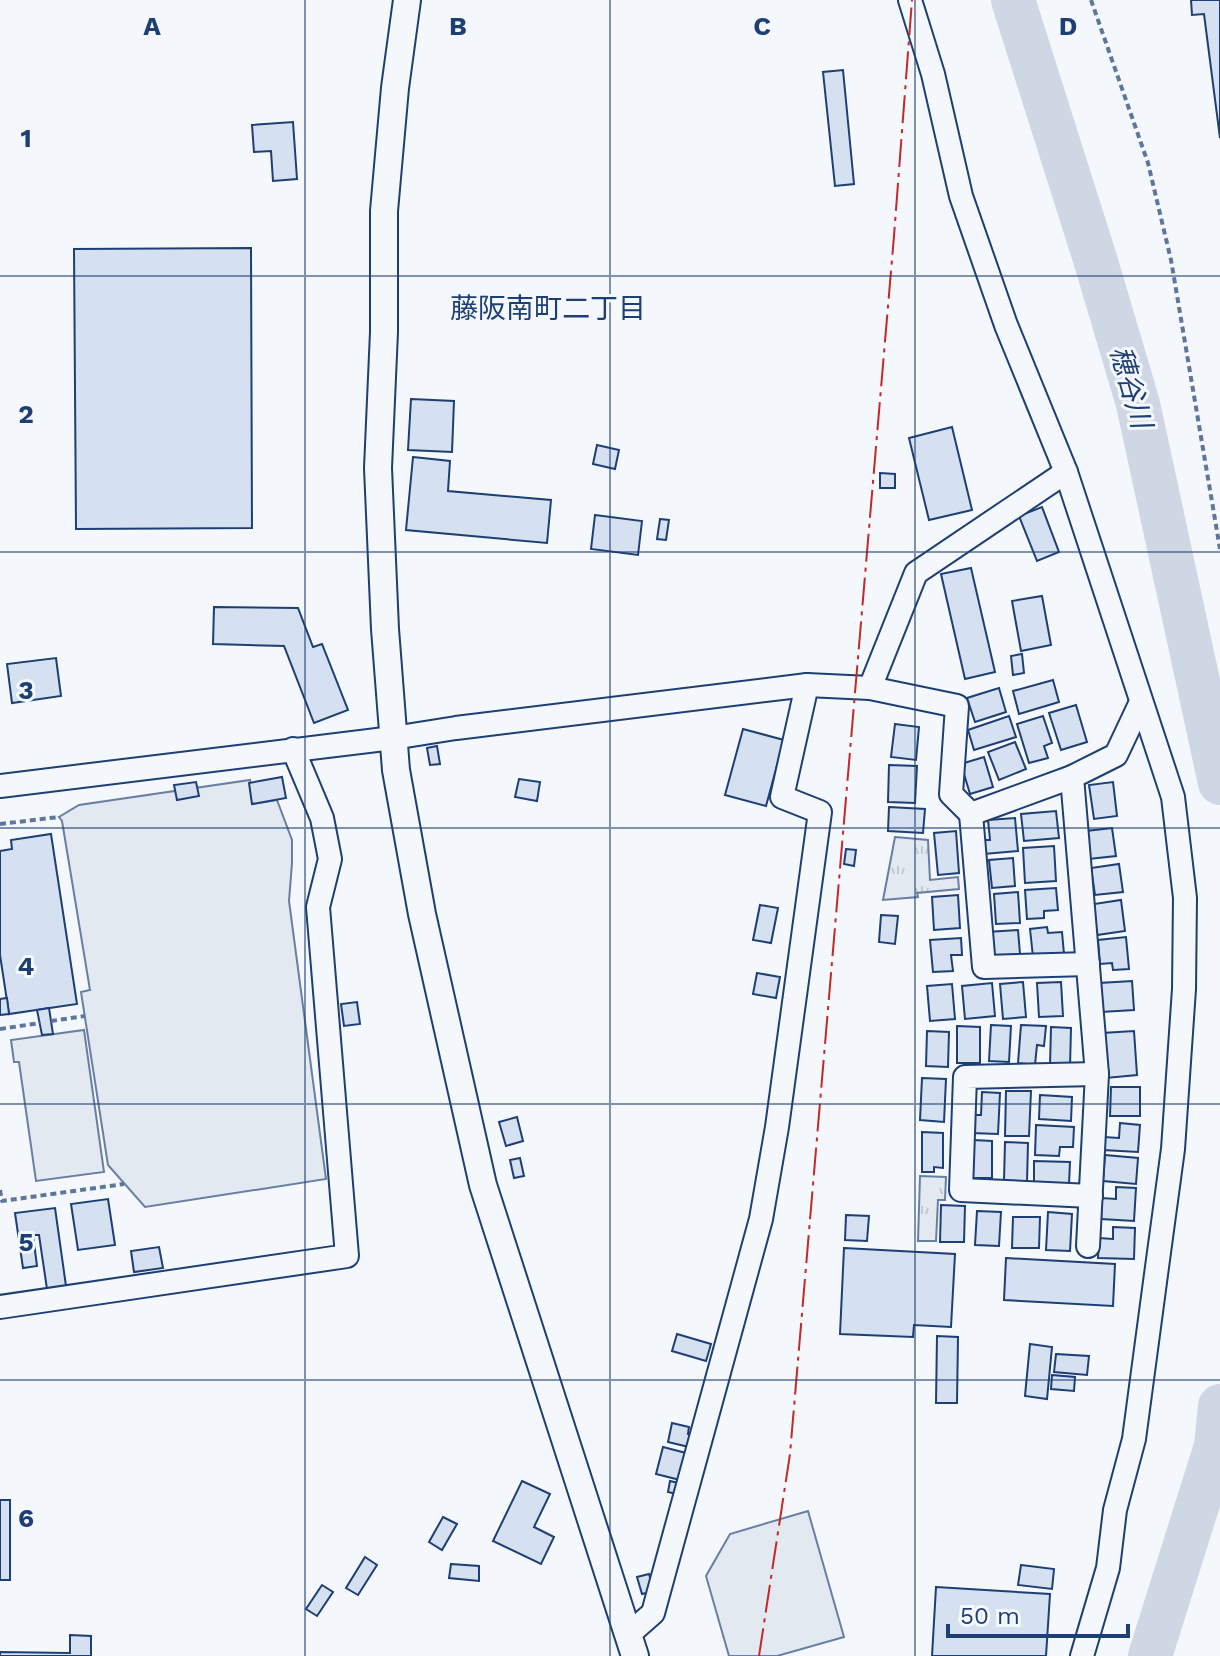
<svg xmlns="http://www.w3.org/2000/svg" width="1220" height="1656" font-family="'Work Sans','Noto Sans JP',sans-serif">
  <style>
    .park { fill: url(#park-tufts); stroke: #687fa3; stroke-width: 2 }
    .pitch { fill: #e3e9f0; stroke: #687fa3; stroke-width: 2 }
    .lines { fill: none; stroke-linecap: round; stroke-linejoin: round }
    .river { stroke: #cfd7e4; stroke-width: 44 }
    .building { fill: #d5e0f0; stroke: #1d3f73; stroke-width: 2 }
    .minor-casing { stroke: #1d3f73; stroke-width: 26 }
    .tertiary-casing { stroke: #1d3f73; stroke-width: 30 }
    .path { stroke: #5e769c; stroke-width: 4; stroke-dasharray: 6 4; stroke-linecap: butt }
    .minor { stroke: #f4f7fb; stroke-width: 22 }
    .tertiary { stroke: #f4f7fb; stroke-width: 26 }
    .power { stroke: #c62828; stroke-width: 2; stroke-dasharray: 28 6 4 6; stroke-linecap: butt }
    .grid { fill: none; stroke: #1d3f73; stroke-width: 2; stroke-opacity: 0.55 }
    .labels { text-anchor: middle; dominant-baseline: central; stroke-width: 6; stroke-linejoin: round; paint-order: stroke }
    .neighbourhood-label { font-size: 28px; fill: #1d3f73; stroke: #f4f7fb }
    .water-label { font-size: 28px; font-style: italic; fill: #1d3f73; stroke: #f4f7fb }
    .grid-label { font-size: 26px; text-anchor: middle; font-weight: bold; fill: #1d3f73; stroke: #f4f7fb; stroke-width: 6; stroke-linejoin: round; paint-order: stroke }
  </style>
  <defs>
    <pattern id="park-tufts" width="24" height="20" patternUnits="userSpaceOnUse" patternTransform="scale(2)"><rect width="24" height="20" fill="#e3e9f0"/><path d="M3 7l-1-3M5 7V3M7 7l1-3M15 17l-1-3M17 17v-4M19 17l1-3" fill="none" stroke="#c2c9d1"/></pattern>
  </defs>
  <rect width="100%" height="100%" fill="#f4f7fb"/>
  <g class="park">
    <polygon points="895,837 928,840 930,880 958,877 959,889 917,893 918,897 883,900"/>
    <polygon points="920,1176 946,1177 945,1200 938,1200 936,1241 918,1241"/>
  </g>
  <g class="pitch">
    <polygon points="250,780 253,804 277,800 292,840 292,863 289,901 326,1179 145,1207 108,1165 81,992 90,990 62,821 59,817 79,805"/>
    <polygon points="84,1030 104,1172 36,1181 19,1062 14,1062 11,1040"/>
    <polygon points="808,1511 844,1637 777,1656 729,1656 706,1576 730,1534"/>
  </g>
  <g class="lines">
    <g class="river">
      <polyline points="1013,0 1096,262 1138,404 1220,783"/>
      <polyline points="1150,1656 1216,1446 1220,1406"/>
    </g>
  </g>
  <g class="building">
    <polygon points="1191,0 1220,0 1220,138 1204,14 1192,15"/>
    <polygon points="843,70 854,184 835,186 823,72"/>
    <polygon points="293,122 297,179 273,181 271,151 254,152 252,125"/>
    <polygon points="251,248 252,528 76,529 74,249"/>
    <polygon points="411,399 454,401 452,452 408,450"/>
    <polygon points="952,427 972,510 929,520 909,438"/>
    <polygon points="597,445 619,450 615,469 593,464"/>
    <polygon points="413,457 450,461 448,491 551,500 547,543 406,530"/>
    <polygon points="880,473 895,474 895,488 880,488"/>
    <polygon points="1042,507 1059,552 1037,561 1019,516"/>
    <polygon points="595,515 642,521 638,555 591,549"/>
    <polygon points="660,519 669,520 666,540 657,539"/>
    <polygon points="971,568 995,672 965,679 941,574"/>
    <polygon points="1042,596 1051,645 1021,651 1012,601"/>
    <polygon points="214,607 298,608 313,647 322,644 348,710 314,723 284,646 213,644"/>
    <polygon points="1022,654 1024,673 1013,675 1011,656"/>
    <polygon points="56,658 61,696 12,703 7,664"/>
    <polygon points="1053,680 1059,702 1019,714 1013,691"/>
    <polygon points="999,688 1006,712 975,722 967,698"/>
    <polygon points="1076,705 1087,742 1061,750 1049,713"/>
    <polygon points="1009,716 1016,737 974,750 968,730"/>
    <polygon points="1043,716 1052,743 1044,746 1048,758 1029,763 1017,724"/>
    <polygon points="895,724 919,727 916,760 891,757"/>
    <polygon points="743,729 784,740 766,806 725,795"/>
    <polygon points="1015,742 1026,769 999,780 988,752"/>
    <polygon points="437,746 440,764 430,765 427,748"/>
    <polygon points="984,757 993,787 970,794 961,764"/>
    <polygon points="889,765 917,766 915,803 888,802"/>
    <polygon points="282,777 286,798 252,804 249,783"/>
    <polygon points="519,779 540,782 537,801 515,797"/>
    <polygon points="196,782 199,796 177,800 174,785"/>
    <polygon points="1113,782 1117,816 1094,819 1089,785"/>
    <polygon points="889,807 925,809 923,833 888,831"/>
    <polygon points="1056,811 1059,838 1024,841 1021,814"/>
    <polygon points="1015,818 1018,851 984,854 982,840 990,840 988,820"/>
    <polygon points="1112,828 1116,856 1089,859 1086,831"/>
    <polygon points="956,831 959,873 938,875 934,833"/>
    <polygon points="51,834 77,1004 9,1014 0,955 0,851 12,849 11,840"/>
    <polygon points="1054,846 1056,881 1025,883 1023,848"/>
    <polygon points="846,849 856,850 854,866 844,864"/>
    <polygon points="1013,858 1015,886 992,888 989,860"/>
    <polygon points="1119,864 1123,892 1095,895 1091,868"/>
    <polygon points="1056,888 1058,910 1044,911 1044,918 1027,919 1025,890"/>
    <polygon points="1018,892 1020,923 996,924 994,894"/>
    <polygon points="958,895 960,928 934,930 932,897"/>
    <polygon points="1121,900 1125,931 1097,935 1094,904"/>
    <polygon points="760,905 778,908 771,943 753,940"/>
    <polygon points="881,915 898,916 895,944 879,942"/>
    <polygon points="1047,927 1048,933 1062,932 1064,954 1033,957 1030,929"/>
    <polygon points="1018,930 1020,954 989,956 987,932"/>
    <polygon points="1126,937 1129,969 1113,970 1112,963 1100,964 1098,940"/>
    <polygon points="961,938 962,955 951,955 953,971 933,972 930,940"/>
    <polygon points="757,973 780,977 776,998 753,994"/>
    <polygon points="1132,981 1134,1010 1101,1012 1099,983"/>
    <polygon points="1023,982 1026,1017 1003,1019 1000,984"/>
    <polygon points="1061,982 1063,1016 1039,1017 1037,983"/>
    <polygon points="992,983 995,1016 965,1019 962,986"/>
    <polygon points="952,984 955,1019 930,1021 927,986"/>
    <polygon points="7,998 9,1014 0,1015 0,999"/>
    <polygon points="357,1002 360,1024 344,1026 341,1004"/>
    <polygon points="49,1008 53,1034 42,1035 37,1010"/>
    <polygon points="991,1025 1011,1026 1009,1062 989,1061"/>
    <polygon points="1021,1025 1046,1026 1044,1046 1037,1045 1035,1065 1018,1063"/>
    <polygon points="957,1026 980,1027 980,1063 957,1063"/>
    <polygon points="1051,1027 1071,1028 1070,1067 1050,1066"/>
    <polygon points="927,1031 949,1032 948,1067 926,1066"/>
    <polygon points="1134,1031 1137,1075 1106,1078 1102,1033"/>
    <polygon points="922,1078 946,1079 944,1122 920,1120"/>
    <polygon points="1111,1087 1140,1087 1140,1116 1110,1116"/>
    <polygon points="1006,1091 1031,1091 1029,1136 1005,1136"/>
    <polygon points="982,1092 1000,1093 998,1134 971,1133 972,1115 981,1115"/>
    <polygon points="1040,1095 1072,1097 1071,1121 1039,1119"/>
    <polygon points="517,1117 523,1141 506,1146 499,1122"/>
    <polygon points="1120,1123 1140,1125 1138,1152 1103,1150 1104,1137 1119,1138"/>
    <polygon points="1036,1125 1074,1127 1073,1147 1060,1147 1059,1156 1035,1155"/>
    <polygon points="922,1132 943,1133 943,1168 934,1167 934,1172 922,1172"/>
    <polygon points="973,1140 992,1141 992,1178 972,1178"/>
    <polygon points="1005,1142 1028,1143 1027,1182 1004,1181"/>
    <polygon points="1105,1155 1138,1158 1136,1184 1103,1181"/>
    <polygon points="520,1158 524,1176 514,1178 510,1160"/>
    <polygon points="1034,1161 1070,1162 1069,1184 1034,1183"/>
    <polygon points="1116,1187 1136,1188 1134,1221 1101,1219 1102,1198 1116,1199"/>
    <polygon points="108,1199 115,1245 78,1250 71,1204"/>
    <polygon points="941,1205 965,1206 964,1242 940,1242"/>
    <polygon points="55,1208 66,1286 47,1289 39,1235 33,1235 37,1266 23,1268 15,1213"/>
    <polygon points="977,1211 1001,1212 999,1246 975,1245"/>
    <polygon points="1048,1212 1072,1214 1070,1251 1046,1250"/>
    <polygon points="846,1215 869,1216 867,1241 845,1240"/>
    <polygon points="1013,1217 1040,1217 1039,1248 1012,1248"/>
    <polygon points="1113,1227 1135,1228 1134,1259 1098,1258 1099,1238 1113,1239"/>
    <polygon points="159,1247 163,1268 134,1272 131,1251"/>
    <polygon points="844,1248 955,1254 951,1327 914,1325 913,1337 840,1334"/>
    <polygon points="1006,1258 1115,1264 1113,1306 1004,1300"/>
    <polygon points="677,1334 711,1344 706,1361 672,1351"/>
    <polygon points="937,1336 958,1337 957,1403 936,1403"/>
    <polygon points="1030,1344 1052,1347 1047,1399 1025,1396"/>
    <polygon points="1056,1354 1089,1356 1087,1375 1054,1372"/>
    <polygon points="1052,1375 1075,1377 1074,1391 1051,1389"/>
    <polygon points="672,1423 689,1427 688,1434 696,1436 693,1448 668,1442"/>
    <polygon points="663,1447 690,1454 684,1481 656,1474"/>
    <polygon points="522,1481 550,1494 534,1527 554,1537 541,1564 493,1541"/>
    <polygon points="670,1481 683,1484 681,1495 668,1492"/>
    <rect x="0" y="1500" width="10" height="80"/>
    <polygon points="443,1517 457,1524 442,1550 429,1542"/>
    <polygon points="365,1557 377,1565 358,1595 346,1588"/>
    <polygon points="451,1564 479,1566 479,1581 449,1578"/>
    <polygon points="1021,1565 1054,1569 1052,1589 1018,1585"/>
    <polygon points="649,1574 654,1591 642,1594 637,1577"/>
    <polygon points="322,1585 333,1592 317,1616 306,1609"/>
    <polygon points="936,1587 1050,1594 1046,1656 932,1656"/>
    <polygon points="70,1635 91,1636 91,1656 0,1656 0,1652 70,1653"/>
  </g>
  <g class="lines">
    <defs>
      <g id="minor">
        <polyline points="910,0 933,74 961,196 1006,325 1066,472 1173,797 1185,898 1184,989 1173,1149 1157,1267 1134,1439 1115,1510 1108,1568 1082,1656"/>
        <polyline points="870,688 957,706 951,794 971,814"/>
        <polyline points="1072,777 971,814 984,967 1088,964"/>
        <polyline points="0,786 393,738 456,728 807,685 870,688 916,573 1066,472"/>
        <polyline points="1091,1196 961,1190 965,1077 1097,1074"/>
        <polyline points="1088,1246 1097,1074 1072,777 1116,755 1141,702"/>
        <polyline points="0,1307 347,1256 318,907 330,859 322,818 293,749"/>
        <polyline points="628,1635 653,1613 761,1219 777,1127 820,812 782,797 807,685"/>
      </g>
      <polyline id="tertiary" points="407,0 395,88 384,211 384,332 378,468 385,629 396,770 422,914 483,1185 635,1656"/>
    </defs>
    <use href="#minor" class="minor-casing"/>
    <use href="#tertiary" class="tertiary-casing"/>
    <g class="path">
      <polyline points="1091,0 1148,163 1171,260 1220,549"/>
      <polyline points="0,824 59,817"/>
      <polyline points="51,1021 85,1016"/>
      <polyline points="0,1029 40,1023"/>
      <polyline points="0,1190 2,1201 124,1184"/>
    </g>
    <use href="#minor" class="minor"/>
    <use href="#tertiary" class="tertiary"/>
    <polyline class="power" points="759,1656 790,1454 894,236 912,0"/>
  </g>
  <path class="grid" d="M 305,0 L 305,1656M 610,0 L 610,1656M 915,0 L 915,1656M 0,276 L 1220,276M 0,552 L 1220,552M 0,828 L 1220,828M 0,1104 L 1220,1104M 0,1380 L 1220,1380"/>
  <g class="labels">
    <g class="neighbourhood-label">
      <text x="548" y="308">藤阪南町二丁目</text>
    </g>
    <g class="water-label">
      <text transform="translate(1131 387) rotate(74)">穂谷川</text>
    </g>
  </g>
  <g class="grid-label">
    <text x="152" y="35">A</text>
    <text x="458" y="35">B</text>
    <text x="762" y="35">C</text>
    <text x="1068" y="35">D</text>
    <text x="26" y="147">1</text>
    <text x="26" y="423">2</text>
    <text x="26" y="699">3</text>
    <text x="26" y="975">4</text>
    <text x="26" y="1251">5</text>
    <text x="26" y="1527">6</text>
  </g>
  <path d="M948 1624v12h180v-12" fill="none" stroke="#1d3f73" stroke-width="4"/>
  <text x="960" y="1624" font-size="24" fill="#1d3f73" stroke="#f4f7fb" stroke-width="6" paint-order="stroke">50 m</text>
</svg>
